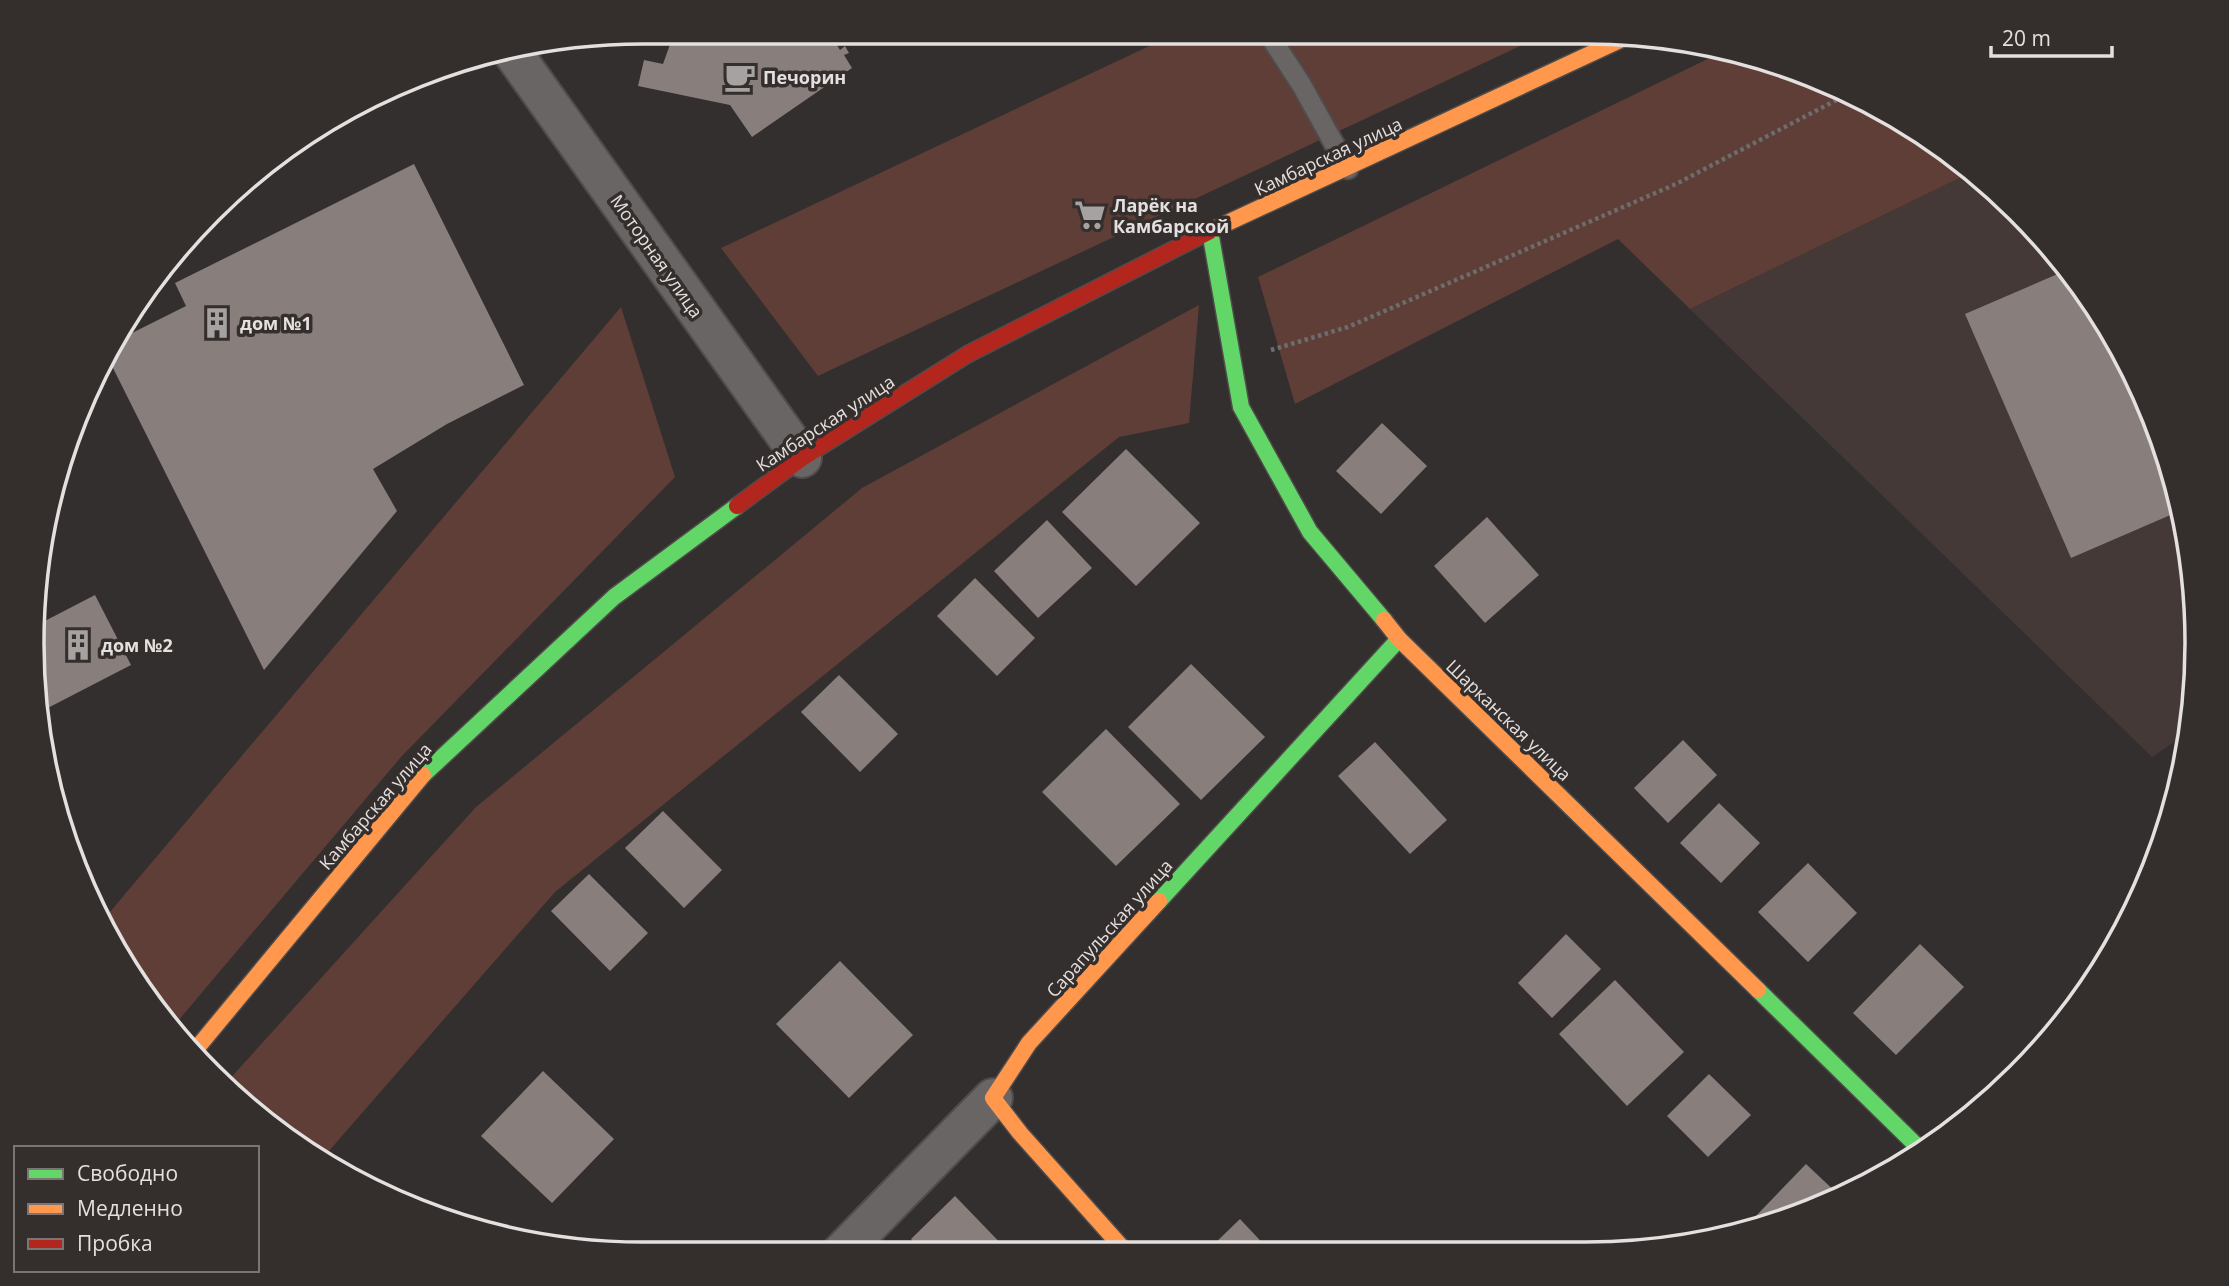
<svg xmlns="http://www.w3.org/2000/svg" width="2229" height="1286" font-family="'Open Sans',sans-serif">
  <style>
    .built { fill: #443936 }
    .green { fill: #5e3e37 }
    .building { fill: #887e7c }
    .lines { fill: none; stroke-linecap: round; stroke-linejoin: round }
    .lane-casing { stroke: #4f4c4b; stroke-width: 23 }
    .street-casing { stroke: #4f4c4b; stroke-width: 42 }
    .fast-casing { stroke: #4f4c4b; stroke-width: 19 }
    .slow-casing { stroke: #4f4c4b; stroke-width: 19 }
    .jam-casing { stroke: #4f4c4b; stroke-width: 19 }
    .path { stroke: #6e6c6c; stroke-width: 4.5; stroke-dasharray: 3.5 3.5; stroke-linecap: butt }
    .lane { stroke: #686564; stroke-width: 19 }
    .street { stroke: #686564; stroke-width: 38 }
    .fast { stroke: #63d668; stroke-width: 16 }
    .slow { stroke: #ff974d; stroke-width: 16 }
    .jam { stroke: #b3261e; stroke-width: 16 }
    .labels { text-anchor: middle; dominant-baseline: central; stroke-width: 7; stroke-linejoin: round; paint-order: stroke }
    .poi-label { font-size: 18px; font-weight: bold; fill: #e4e0df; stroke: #342e2d; text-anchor: start }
    .street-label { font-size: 18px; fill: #e4e0df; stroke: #342e2d }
    .rim { fill: none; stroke: #e4e0df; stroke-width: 3.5 }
  </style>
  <rect width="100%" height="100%" fill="#332f2e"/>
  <polygon class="built" points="1972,172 2018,210 2094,303 2151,409 2186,523 2197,643 2189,732 2152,757 1690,309"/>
  <g class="green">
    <polygon points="1179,32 1548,33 818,376 721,248"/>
    <polygon points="1722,52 1783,64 1925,134 1972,172 1690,309 1618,239 1295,404 1258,277"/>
    <polygon points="1199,305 1189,423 1119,437 555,892 321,1160 304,1152 226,1083 476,807 862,488"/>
    <polygon points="621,307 675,477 401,757 172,1028 104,919"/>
  </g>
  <g class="building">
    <polygon points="701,32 740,32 751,37 756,32 794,32 799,40 812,32 822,32 828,39 832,37 840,50 845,46 849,53 844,55 852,68 752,137 730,105 638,86 644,60 663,64 672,39 691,42"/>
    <polygon points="414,164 524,385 447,424 373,469 397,511 264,670 109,360 118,340 186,306 175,283"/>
    <polygon points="2067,270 2094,303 2151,409 2182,510 2071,558 1965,314"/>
    <polygon points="1382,423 1427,466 1381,514 1336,471"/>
    <polygon points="1126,449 1200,523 1136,586 1062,512"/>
    <polygon points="1487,517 1539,575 1485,623 1434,566"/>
    <polygon points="1047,520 1092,568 1038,618 994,571"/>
    <polygon points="975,578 1035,638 997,676 937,616"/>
    <polygon points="95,595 131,665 40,712 33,683 39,624"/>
    <polygon points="1191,664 1265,737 1201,800 1128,727"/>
    <polygon points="839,675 898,734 860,772 801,712"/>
    <polygon points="1106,729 1180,804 1116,866 1042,792"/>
    <polygon points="1683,740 1717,775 1668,823 1634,788"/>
    <polygon points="1375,742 1447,820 1410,854 1338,776"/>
    <polygon points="1719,803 1760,843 1721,883 1680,843"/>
    <polygon points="663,811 722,870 684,908 625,848"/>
    <polygon points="71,848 89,881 83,885 78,877"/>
    <polygon points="1808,863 1857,913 1808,962 1758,912"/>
    <polygon points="589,874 648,933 610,971 551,911"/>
    <polygon points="1566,934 1601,969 1552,1018 1518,983"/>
    <polygon points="1920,944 1964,987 1896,1055 1853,1013"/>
    <polygon points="840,961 913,1035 849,1098 776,1024"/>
    <polygon points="1615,980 1684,1052 1627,1106 1559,1034"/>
    <polygon points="543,1071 614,1139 552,1203 481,1136"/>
    <polygon points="1709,1074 1751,1115 1708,1157 1667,1116"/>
    <polygon points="1806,1164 1840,1196 1782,1222 1761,1226 1753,1219"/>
    <polygon points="955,1196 1010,1253 924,1253 911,1239"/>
    <polygon points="1240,1219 1272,1253 1217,1253 1211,1247"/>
  </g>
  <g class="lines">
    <defs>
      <polyline id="lane" points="1267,32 1301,84 1348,169"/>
      <g id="street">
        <polyline points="513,53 802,458"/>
        <polyline points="841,1253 993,1098"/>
      </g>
      <g id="fast">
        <polyline points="1210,231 1241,407 1310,532 1384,620"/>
        <polyline points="423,775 614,597 737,506"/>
        <polyline points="1159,901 1399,639"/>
        <polyline points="1758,990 1921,1150"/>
      </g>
      <g id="slow">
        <polyline points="1210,231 1633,34"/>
        <polyline points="1384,620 1399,639 1758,990"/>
        <polyline points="192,1054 423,775"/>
        <polyline points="1127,1253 1020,1133 993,1098 1029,1043 1159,901"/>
      </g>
      <polyline id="jam" points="737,506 802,458 968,354 1210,231"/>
    </defs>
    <use href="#lane" class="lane-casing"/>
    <use href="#street" class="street-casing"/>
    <use href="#fast" class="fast-casing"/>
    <use href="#slow" class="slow-casing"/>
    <use href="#jam" class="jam-casing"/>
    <polyline class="path" points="1271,350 1348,327 1676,184 1846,95"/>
    <use href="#lane" class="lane"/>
    <use href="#street" class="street"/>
    <use href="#fast" class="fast"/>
    <use href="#slow" class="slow"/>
    <use href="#jam" class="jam"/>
  </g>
  <defs>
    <symbol id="cafe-bare" viewBox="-9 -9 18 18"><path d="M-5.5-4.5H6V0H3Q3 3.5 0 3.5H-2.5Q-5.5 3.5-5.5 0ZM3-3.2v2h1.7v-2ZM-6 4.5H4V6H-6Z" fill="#a6a2a1" stroke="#342e2d" stroke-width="2.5" paint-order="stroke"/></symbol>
    <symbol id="supermarket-bare" viewBox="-9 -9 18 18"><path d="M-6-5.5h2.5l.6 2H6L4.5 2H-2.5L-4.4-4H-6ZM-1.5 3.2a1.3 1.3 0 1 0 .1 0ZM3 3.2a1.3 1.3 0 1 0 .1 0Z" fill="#a6a2a1" stroke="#342e2d" stroke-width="2.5" paint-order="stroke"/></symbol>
    <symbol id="building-bare" viewBox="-9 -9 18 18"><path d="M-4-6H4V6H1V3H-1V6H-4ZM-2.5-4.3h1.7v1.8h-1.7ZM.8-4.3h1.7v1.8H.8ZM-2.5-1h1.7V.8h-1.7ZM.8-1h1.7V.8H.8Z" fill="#a6a2a1" stroke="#342e2d" stroke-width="2.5" paint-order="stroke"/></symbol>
  </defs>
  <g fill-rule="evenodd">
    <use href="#cafe-bare" x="718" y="55" width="44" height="44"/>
    <use href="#supermarket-bare" x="1068" y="193" width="44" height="44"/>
    <use href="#building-bare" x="195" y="301" width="44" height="44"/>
    <use href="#building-bare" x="56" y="623" width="44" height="44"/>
  </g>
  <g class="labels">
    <g class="poi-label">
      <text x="763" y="77">Печорин</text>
      <text x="1113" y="205">Ларёк на<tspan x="1113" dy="21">Камбарской</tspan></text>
      <text x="240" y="323">дом №1</text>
      <text x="101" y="645">дом №2</text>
    </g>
    <g class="street-label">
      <text transform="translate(1328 156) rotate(-25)">Камбарская улица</text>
      <text transform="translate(657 256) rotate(55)">Моторная улица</text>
      <text transform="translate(825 423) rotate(-33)">Камбарская улица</text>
      <text transform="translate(1509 720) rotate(44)">Шарканская улица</text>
      <text transform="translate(375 806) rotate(-49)">Камбарская улица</text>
      <text transform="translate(1109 928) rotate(-48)">Сарапульская улица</text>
    </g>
  </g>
  <path d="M0 0H2229V1286H0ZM643 44H1586A599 599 0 0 1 2185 643V643A599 599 0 0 1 1586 1242H643A599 599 0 0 1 44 643V643A599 599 0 0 1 643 44Z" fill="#342e2d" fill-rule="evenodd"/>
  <path class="rim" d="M643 44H1586A599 599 0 0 1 2185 643V643A599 599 0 0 1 1586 1242H643A599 599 0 0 1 44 643V643A599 599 0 0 1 643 44Z"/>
  <rect x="14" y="1146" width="245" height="126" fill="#342e2d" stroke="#7a7574" stroke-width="2"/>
  <rect x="28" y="1169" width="35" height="10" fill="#63d668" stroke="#7a7574" stroke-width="2"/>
  <text x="77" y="1181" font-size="21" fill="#e4e0df">Свободно</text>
  <rect x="28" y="1204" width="35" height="10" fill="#ff974d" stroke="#7a7574" stroke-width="2"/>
  <text x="77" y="1216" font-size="21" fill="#e4e0df">Медленно</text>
  <rect x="28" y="1239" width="35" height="10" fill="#b3261e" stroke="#7a7574" stroke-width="2"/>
  <text x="77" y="1251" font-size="21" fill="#e4e0df">Пробка</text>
  <path d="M1991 46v10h121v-10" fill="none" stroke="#e4e0df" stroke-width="3.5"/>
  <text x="2002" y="46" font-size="21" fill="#e4e0df" stroke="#342e2d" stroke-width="5" paint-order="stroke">20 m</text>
</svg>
